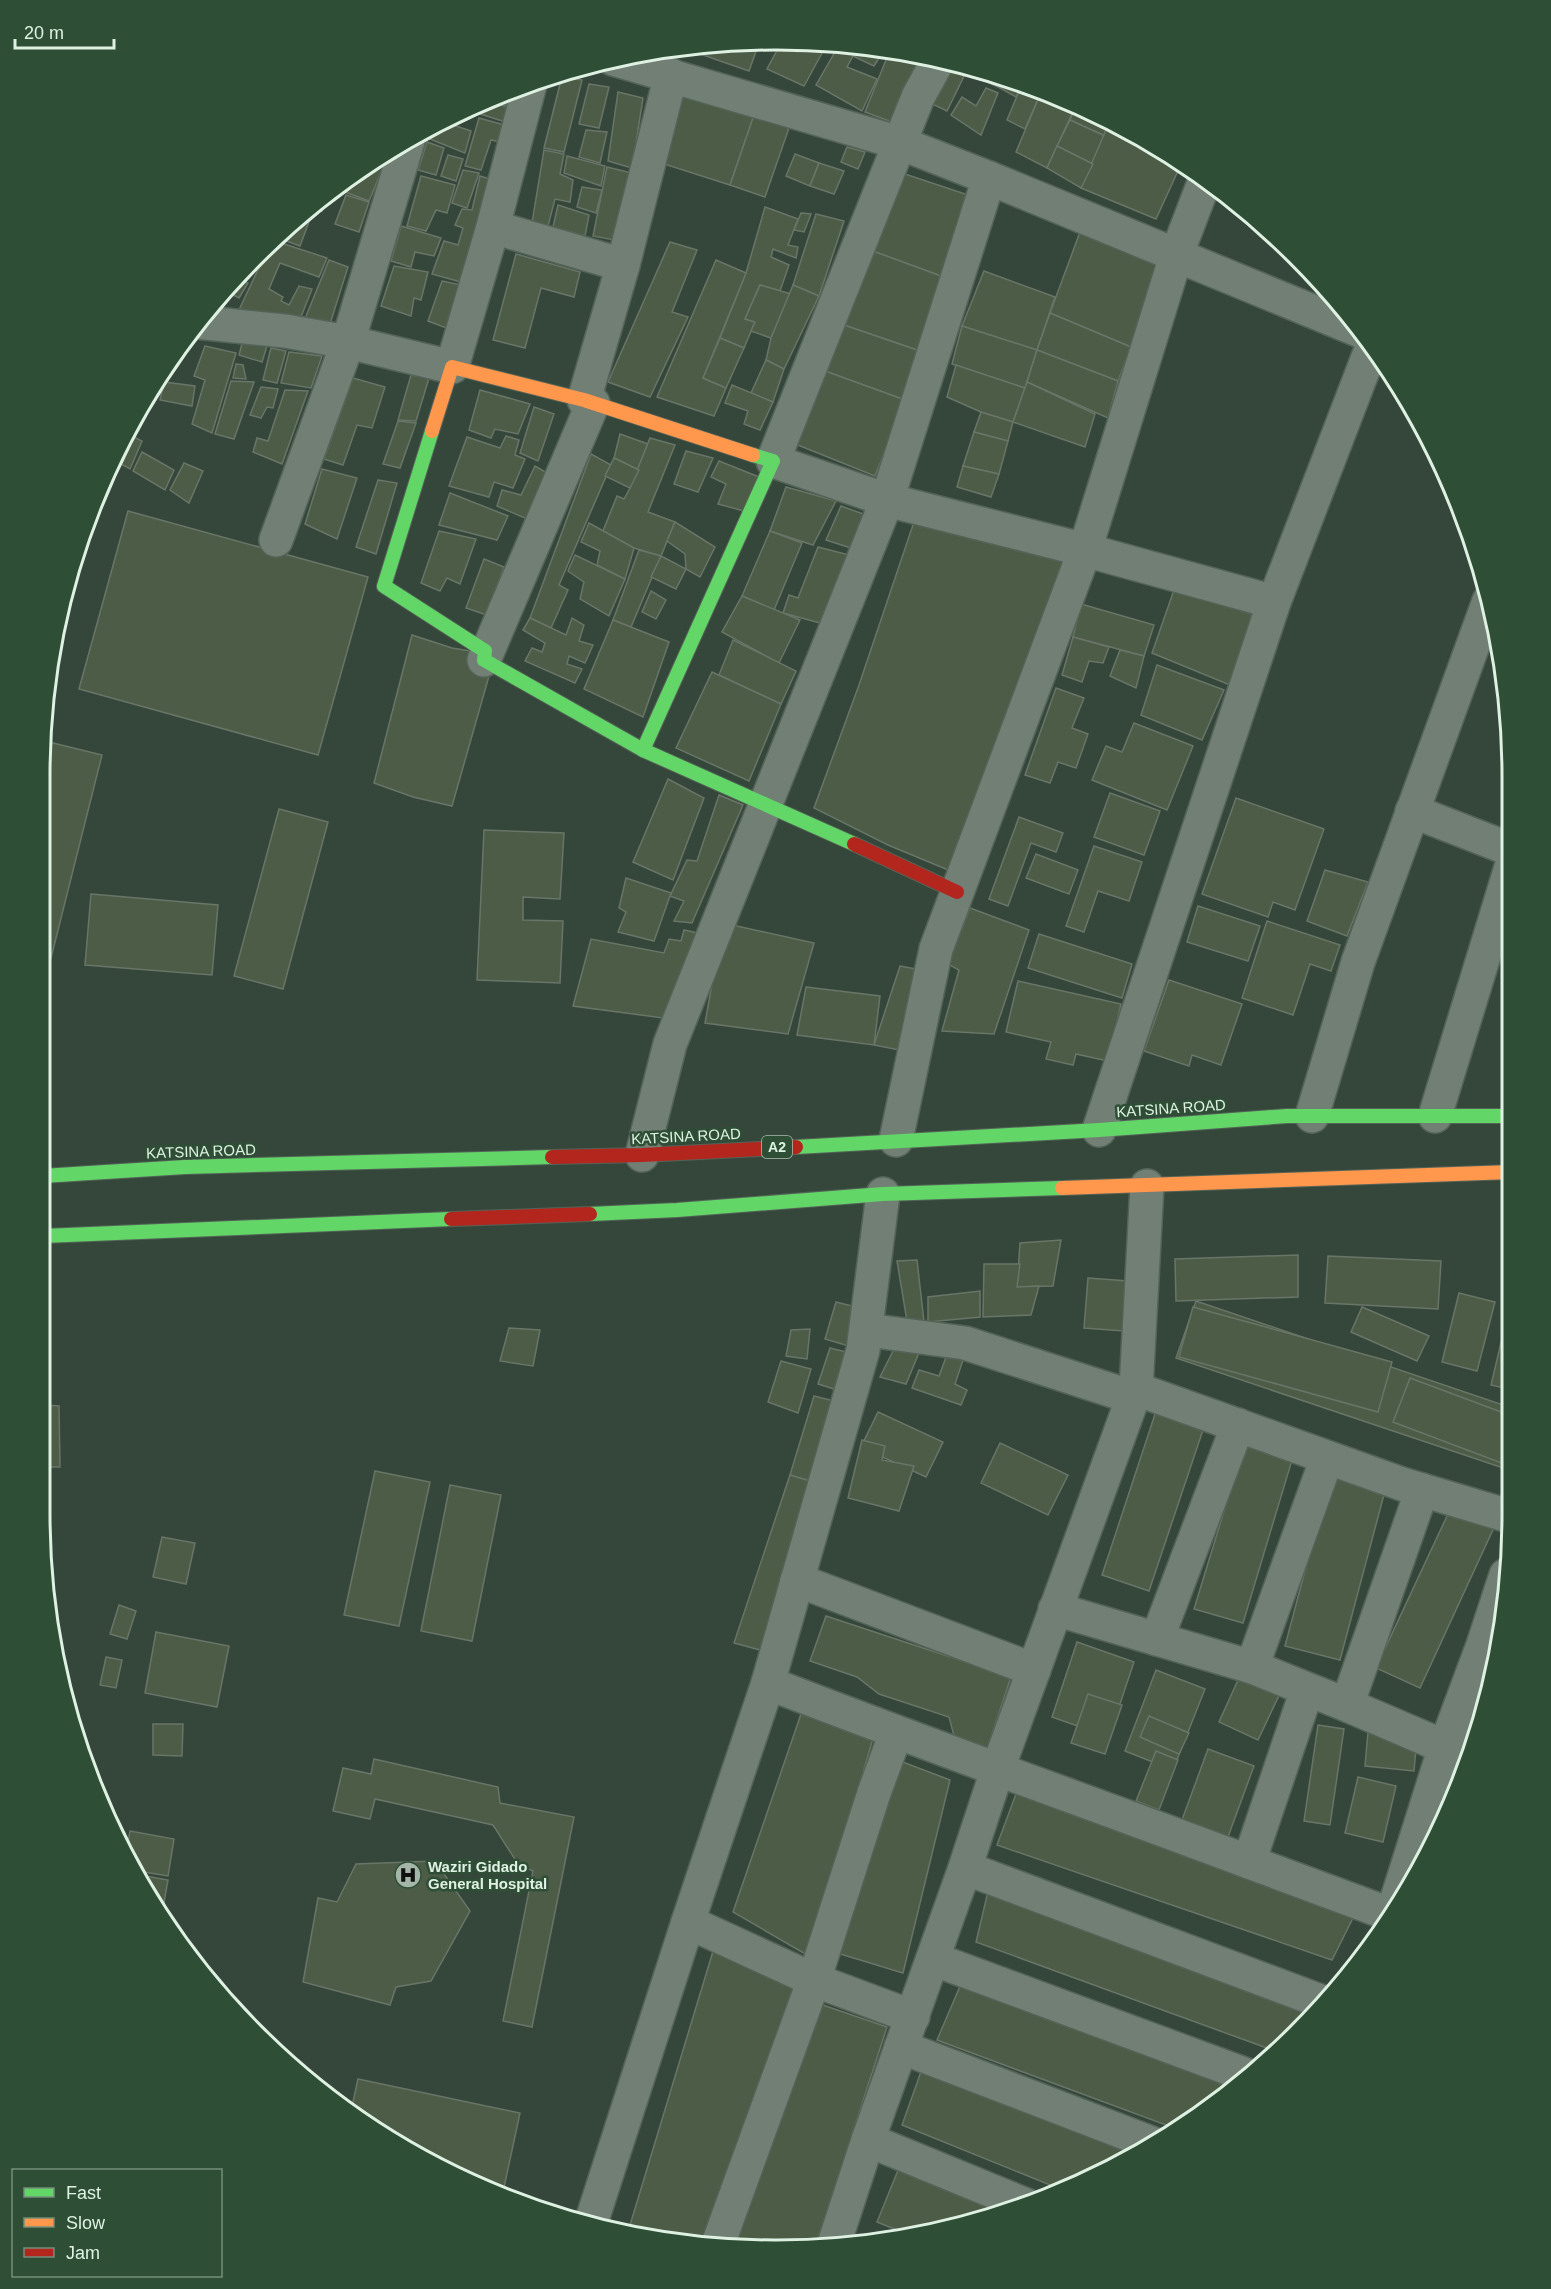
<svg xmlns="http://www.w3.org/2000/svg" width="1551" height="2289" font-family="Arial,sans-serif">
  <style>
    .building { fill: #4c5c46; stroke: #697568; stroke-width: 1.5 }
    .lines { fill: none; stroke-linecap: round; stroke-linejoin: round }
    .street-casing { stroke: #546358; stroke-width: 36 }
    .fast-casing { stroke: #546358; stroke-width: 16 }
    .slow-casing { stroke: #546358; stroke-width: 16 }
    .jam-casing { stroke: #546358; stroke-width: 16 }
    .street { stroke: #717f75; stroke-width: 33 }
    .fast { stroke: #63d668; stroke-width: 14 }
    .slow { stroke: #ff974d; stroke-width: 14 }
    .jam { stroke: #b3261e; stroke-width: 14 }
    .labels { text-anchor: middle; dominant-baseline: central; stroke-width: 5; stroke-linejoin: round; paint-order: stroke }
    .shield { fill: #2e4e36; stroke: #a9c0ae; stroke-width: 1.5 }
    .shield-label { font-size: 14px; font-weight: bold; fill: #def1e2 }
    .street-label { font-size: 15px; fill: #def1e2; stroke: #2e4e36 }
    .poi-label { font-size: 15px; font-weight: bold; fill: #def1e2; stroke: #2e4e36; text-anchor: start }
    .rim { fill: none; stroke: #def1e2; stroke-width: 3 }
  </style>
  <rect width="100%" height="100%" fill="#35473a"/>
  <g class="building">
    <polygon points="760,40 749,71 683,48"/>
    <polygon points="805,42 827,44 804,86 767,69 781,43 798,52"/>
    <polygon points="839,45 884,50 874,66 853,56 847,67 877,79 862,111 816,85"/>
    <polygon points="890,50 924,68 900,125 865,112"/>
    <polygon points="945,61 968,68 947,111 926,101"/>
    <polygon points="977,71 1005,79 1000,88 974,76"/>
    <polygon points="562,76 582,80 564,152 544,148"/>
    <polygon points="1005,79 1022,84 1016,97 1000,88"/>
    <polygon points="589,84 609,87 599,128 579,124"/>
    <polygon points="1022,84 1042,90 1025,129 1007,120"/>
    <polygon points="524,86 512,124 480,114 482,101 505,106 510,90"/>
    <polygon points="986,88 998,93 981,135 951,115 962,97 976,106"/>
    <polygon points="1042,90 1057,95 1076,105 1047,168 1016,152"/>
    <polygon points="618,92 643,98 632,168 608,161"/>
    <polygon points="680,92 754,115 730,185 655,161"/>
    <polygon points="1076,105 1109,123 1105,136 1070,120"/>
    <polygon points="754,115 789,128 765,197 730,185"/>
    <polygon points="479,118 515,128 509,144 491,140 481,170 465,166"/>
    <polygon points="1070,120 1105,136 1093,164 1057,146"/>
    <polygon points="444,122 471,131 465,153 430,139 435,126"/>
    <polygon points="1109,123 1182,162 1156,219 1081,188"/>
    <polygon points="586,130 607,132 600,163 579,157"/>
    <polygon points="427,142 444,148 436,175 418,170"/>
    <polygon points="1057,146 1093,164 1081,188 1047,168"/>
    <polygon points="847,147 865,152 858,169 841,162"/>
    <polygon points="544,150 564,154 560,174 573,180 570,202 555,199 548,226 532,223"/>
    <polygon points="795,154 819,163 810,186 786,176"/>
    <polygon points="448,155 463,159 456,181 441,176"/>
    <polygon points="380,156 387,158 369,201 345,192 351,176 358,178 362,167"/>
    <polygon points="567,156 605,166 601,186 564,173"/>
    <polygon points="819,163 844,171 834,194 810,186"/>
    <polygon points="607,167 632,173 614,240 593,236"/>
    <polygon points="463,170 479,173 467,208 452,203"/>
    <polygon points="896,171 968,195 941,276 870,250"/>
    <polygon points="421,176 455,185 447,213 436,210 426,231 407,226"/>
    <polygon points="480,176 496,181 461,282 432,274 444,241 458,245 463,228 455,225 462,209 472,210"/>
    <polygon points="582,187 602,190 596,213 577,207"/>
    <polygon points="329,194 322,211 312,207"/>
    <polygon points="346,195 369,202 359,232 335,224"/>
    <polygon points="558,205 589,215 585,236 553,227"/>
    <polygon points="765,207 798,219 788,245 798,247 796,258 773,249 771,257 789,265 780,291 760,285 745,319 755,322 744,348 720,338 746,273"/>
    <polygon points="309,210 313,211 300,246 276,237"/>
    <polygon points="801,213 811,214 804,232 794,230"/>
    <polygon points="816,214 844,221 819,296 793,285"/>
    <polygon points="401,226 441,238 434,256 415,252 411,267 391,261"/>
    <polygon points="1080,232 1162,263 1131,347 1050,313"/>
    <polygon points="272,240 327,258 319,277 280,263 269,289 283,297 281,301 289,305 299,286 312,289 299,322 238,312"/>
    <polygon points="670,242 697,250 672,312 688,317 650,397 608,382"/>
    <polygon points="870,250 941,276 920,351 844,325"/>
    <polygon points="516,254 580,272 574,297 541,288 525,348 493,340"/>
    <polygon points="329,260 348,267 330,324 304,321"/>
    <polygon points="716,260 746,273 703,378 726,388 714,416 657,397"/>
    <polygon points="394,266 428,272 421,300 414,298 411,316 381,306"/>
    <polygon points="984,271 1055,297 1037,350 962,326"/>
    <polygon points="235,277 248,283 239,298 224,290"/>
    <polygon points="442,281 461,285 449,329 428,321"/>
    <polygon points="760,285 791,294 771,338 751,331 755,322 745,319"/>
    <polygon points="793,285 819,296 784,369 766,360 771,338"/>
    <polygon points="1050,313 1131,347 1118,381 1037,350"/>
    <polygon points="844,325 920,351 905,400 825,371"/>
    <polygon points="962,326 1037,350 1025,388 952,364"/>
    <polygon points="720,338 744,348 726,388 703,378"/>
    <polygon points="243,340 267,346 262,362 239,355"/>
    <polygon points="205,346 236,353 212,433 192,424 205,380 194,376"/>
    <polygon points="271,348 286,351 277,383 263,380"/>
    <polygon points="1037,350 1118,381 1108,418 1027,382"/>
    <polygon points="289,352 322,356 311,388 281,383"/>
    <polygon points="766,360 784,369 773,402 751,393"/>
    <polygon points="236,364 243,365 246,379 233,378"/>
    <polygon points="956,365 1025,388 1013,422 981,412 947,397"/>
    <polygon points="825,371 905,400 875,476 793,443"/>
    <polygon points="411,375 429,378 416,421 398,420"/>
    <polygon points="353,378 385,387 372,428 357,425 343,465 324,459"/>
    <polygon points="231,381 254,382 234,439 215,434"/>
    <polygon points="164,382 195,386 192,406 160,400"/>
    <polygon points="1027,382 1095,414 1085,447 1013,422"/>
    <polygon points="732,385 773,402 760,430 744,424 748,411 725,403"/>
    <polygon points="261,387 278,389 273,408 267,407 261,418 250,415"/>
    <polygon points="285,390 308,391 282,464 253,452 257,438 268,441"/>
    <polygon points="480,390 530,404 518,434 495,429 491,438 469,430"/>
    <polygon points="534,407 554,414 538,461 520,453"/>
    <polygon points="981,412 1013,422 1008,441 974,432"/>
    <polygon points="398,421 416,423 400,468 383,464"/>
    <polygon points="974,432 1008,441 999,474 963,466"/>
    <polygon points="126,433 142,441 130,469 112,459"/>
    <polygon points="620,434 648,444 639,470 614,458"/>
    <polygon points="506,436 519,440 515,455 525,459 513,488 494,482 489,497 449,486 467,437 500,448"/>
    <polygon points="650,438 675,445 648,512 675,522 661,556 634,548 603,531 617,496 624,499 630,488"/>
    <polygon points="686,451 713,458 698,492 674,484"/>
    <polygon points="142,452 174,470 165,490 133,471"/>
    <polygon points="591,454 611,465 559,585 568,590 551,628 530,618"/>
    <polygon points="614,458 639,470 630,488 605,476"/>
    <polygon points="719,461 759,477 744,511 718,504 726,484 711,477"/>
    <polygon points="184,463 203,471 189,503 170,490"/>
    <polygon points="535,466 559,480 541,525 497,506 502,490 521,495"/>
    <polygon points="963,466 999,474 991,497 957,487"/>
    <polygon points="322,469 357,478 337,539 305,524"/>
    <polygon points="378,480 397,483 376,554 356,547"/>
    <polygon points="786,487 836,501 813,545 770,531"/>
    <polygon points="450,493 508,516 497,540 439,525"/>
    <polygon points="841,506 866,515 854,549 826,540"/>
    <polygon points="128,511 368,577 318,755 79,689"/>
    <polygon points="916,516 1076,560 953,872 888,845 814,808 859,685"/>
    <polygon points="675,522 715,547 700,577 686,569 685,554 667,541"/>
    <polygon points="589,523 634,548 625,579 597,565 600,551 581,542"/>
    <polygon points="439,531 476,539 460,584 447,578 440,591 421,583"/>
    <polygon points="770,531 802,543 774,610 742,596"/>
    <polygon points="818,547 853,556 824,624 783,613 789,595 798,598"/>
    <polygon points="639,550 661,556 631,627 613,620"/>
    <polygon points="575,555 625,579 609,616 580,599 584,582 568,571"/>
    <polygon points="661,556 686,569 676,589 651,577"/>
    <polygon points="484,559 504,567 487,615 466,608"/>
    <polygon points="1174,590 1252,614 1230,685 1152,653"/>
    <polygon points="651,591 666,600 656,619 642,612"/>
    <polygon points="742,596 800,620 779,663 722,632"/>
    <polygon points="1081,604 1154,625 1144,656 1073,637"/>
    <polygon points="530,618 566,635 572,618 584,625 579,641 593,645 585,663 569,656 567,664 582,669 575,683 525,661 532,648 542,652 545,643 523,630"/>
    <polygon points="613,620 669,642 643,717 584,689"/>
    <polygon points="412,635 452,648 495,655 452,806 413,797 374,783"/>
    <polygon points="1073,637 1109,647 1103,663 1089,661 1082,682 1062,675"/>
    <polygon points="733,640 796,671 781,704 719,675"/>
    <polygon points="1120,650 1144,656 1136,688 1110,676"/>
    <polygon points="1157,665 1224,690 1202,740 1141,715"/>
    <polygon points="712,672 781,704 749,781 676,748"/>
    <polygon points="1056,688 1084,698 1072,728 1088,734 1076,768 1058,762 1050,783 1025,775"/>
    <polygon points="1134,723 1193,746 1167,810 1092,780 1106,746 1122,752"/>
    <polygon points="49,742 102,755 51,958 40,955 39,781"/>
    <polygon points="668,779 704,798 673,880 633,862"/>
    <polygon points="1110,793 1160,811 1144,855 1094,837"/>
    <polygon points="719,795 743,805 692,923 674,921 684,901 670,896 687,860 697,861"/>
    <polygon points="1236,798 1324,829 1295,910 1273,902 1268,917 1202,894"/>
    <polygon points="279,809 328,822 283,989 234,976"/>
    <polygon points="1019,817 1063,833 1056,852 1031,843 1008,906 989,899"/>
    <polygon points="484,830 564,833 560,899 523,897 523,920 563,921 560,983 477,980"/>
    <polygon points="1094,846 1142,862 1129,901 1098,891 1084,932 1066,926"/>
    <polygon points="1036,854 1078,870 1069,894 1026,878"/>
    <polygon points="1325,870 1368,882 1347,936 1307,921"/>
    <polygon points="626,878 671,893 654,941 618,932 626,912 619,908"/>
    <polygon points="91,894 218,905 212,975 85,965"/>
    <polygon points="1198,906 1260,926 1248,961 1187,942"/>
    <polygon points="970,908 1029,930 994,1034 942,1031 959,970 948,964"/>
    <polygon points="1267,921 1340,945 1331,971 1310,964 1293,1015 1242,998"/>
    <polygon points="723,923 814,943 788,1034 705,1023"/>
    <polygon points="684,930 712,936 671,1019 573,1006 591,939 664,953 669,939 681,941"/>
    <polygon points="1039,934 1132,964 1122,998 1028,968"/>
    <polygon points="900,966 932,972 915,1053 874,1045"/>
    <polygon points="1169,980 1242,1004 1221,1065 1192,1055 1189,1066 1144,1051"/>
    <polygon points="1018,981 1121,1004 1108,1061 1076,1054 1073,1065 1046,1059 1051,1042 1006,1032"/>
    <polygon points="806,987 880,996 874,1045 797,1035"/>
    <polygon points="1061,1240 1053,1286 1017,1287 1020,1243"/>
    <polygon points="1298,1255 1298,1297 1176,1301 1175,1259"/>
    <polygon points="1328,1256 1441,1261 1438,1309 1325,1303"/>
    <polygon points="917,1260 924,1322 907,1321 897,1261"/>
    <polygon points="984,1264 1020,1264 1017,1287 1039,1286 1031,1315 983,1317"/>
    <polygon points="1088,1278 1128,1281 1124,1331 1084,1328"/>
    <polygon points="980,1291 980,1317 928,1322 928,1297"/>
    <polygon points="1459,1293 1495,1302 1477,1371 1442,1362"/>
    <polygon points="1512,1296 1512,1390 1491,1385"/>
    <polygon points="1196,1301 1512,1408 1512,1471 1176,1358"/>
    <polygon points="836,1302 860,1308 849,1346 825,1339"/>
    <polygon points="1193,1307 1392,1362 1378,1412 1179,1357"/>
    <polygon points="1362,1307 1429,1336 1417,1361 1351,1332"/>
    <polygon points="509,1328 540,1330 533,1366 500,1361"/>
    <polygon points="810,1329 807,1359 786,1356 791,1330"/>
    <polygon points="897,1343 921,1348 906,1384 880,1377"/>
    <polygon points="830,1348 846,1352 834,1389 818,1384"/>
    <polygon points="948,1352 964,1357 955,1384 967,1390 961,1405 912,1388 919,1370 939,1376"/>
    <polygon points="781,1361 811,1369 798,1413 768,1402"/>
    <polygon points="1410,1378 1512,1416 1512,1467 1393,1422"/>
    <polygon points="814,1396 834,1401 813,1482 790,1475"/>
    <polygon points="1159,1402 1207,1418 1149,1591 1102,1575"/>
    <polygon points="44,1405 59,1406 60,1467 44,1467"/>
    <polygon points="878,1412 943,1442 926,1477 861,1447"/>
    <polygon points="1247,1436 1295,1450 1243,1623 1194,1609"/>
    <polygon points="862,1440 885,1446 882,1460 914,1466 899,1511 848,1498"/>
    <polygon points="1000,1443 1068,1475 1048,1515 981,1483"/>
    <polygon points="375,1471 430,1482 399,1626 344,1615"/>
    <polygon points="1331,1473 1386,1487 1340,1660 1285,1646"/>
    <polygon points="790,1475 813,1482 760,1650 734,1643"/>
    <polygon points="450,1485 501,1495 472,1641 421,1631"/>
    <polygon points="1454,1501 1497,1521 1420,1688 1376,1668"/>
    <polygon points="162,1537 195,1543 186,1584 153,1577"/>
    <polygon points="119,1605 136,1611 127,1639 110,1634"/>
    <polygon points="826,1616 1011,1677 986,1752 956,1743 949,1717 879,1694 857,1677 810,1661"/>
    <polygon points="156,1632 229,1646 217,1707 145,1693"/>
    <polygon points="1077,1642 1134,1662 1109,1737 1052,1717"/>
    <polygon points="106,1657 122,1660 116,1688 100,1685"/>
    <polygon points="1243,1669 1283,1687 1258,1740 1219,1722"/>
    <polygon points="1156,1670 1205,1689 1173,1770 1125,1751"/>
    <polygon points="1088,1694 1122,1705 1105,1754 1071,1743"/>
    <polygon points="801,1714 874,1735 809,1956 733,1912"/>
    <polygon points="1149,1716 1189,1733 1179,1754 1140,1737"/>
    <polygon points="153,1724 183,1724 182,1756 153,1755"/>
    <polygon points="1318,1725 1344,1729 1330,1825 1304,1821"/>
    <polygon points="1368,1732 1417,1737 1414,1771 1365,1766"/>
    <polygon points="1208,1749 1254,1766 1225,1845 1179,1828"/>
    <polygon points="1156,1751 1178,1760 1159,1810 1136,1801"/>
    <polygon points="374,1759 498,1787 500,1803 574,1817 532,2027 503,2021 533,1871 518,1864 493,1825 375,1799 370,1819 333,1811 343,1768 371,1774"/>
    <polygon points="900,1761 950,1780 903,1973 837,1953"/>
    <polygon points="1358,1777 1396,1786 1383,1842 1345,1833"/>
    <polygon points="1019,1786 1360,1904 1332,1960 997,1845"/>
    <polygon points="130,1831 174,1839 168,1876 138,1871 127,1849"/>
    <polygon points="435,1861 470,1911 431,1981 396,1987 390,2005 303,1982 318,1898 337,1902 356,1864"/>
    <polygon points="140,1875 168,1880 161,1919"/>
    <polygon points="990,1883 1316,2010 1297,2034 1275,2051 976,1942"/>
    <polygon points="717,1938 799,1987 706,2246 631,2236 627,2235"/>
    <polygon points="961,1984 1235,2081 1174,2128 937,2040"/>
    <polygon points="814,2002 887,2027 817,2242 734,2248"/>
    <polygon points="923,2066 1143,2151 1060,2189 902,2125"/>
    <polygon points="358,2079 520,2113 502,2197 494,2194 351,2111"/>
    <polygon points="901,2163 1013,2211 920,2236 912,2236 877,2222"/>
  </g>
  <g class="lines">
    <defs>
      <g id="street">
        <polyline points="613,59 900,143 989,178 1358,330"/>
        <polyline points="493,227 623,265"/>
        <polyline points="196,322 285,331 348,342 408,141"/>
        <polyline points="584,400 623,265 671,75"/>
        <polyline points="276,540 348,342 452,367 493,227 530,84"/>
        <polyline points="1274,602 1372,347"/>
        <polyline points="484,660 593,403"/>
        <polyline points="1412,811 1512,850"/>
        <polyline points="1312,1116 1358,962 1489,601"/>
        <polyline points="1435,1116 1512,864"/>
        <polyline points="1099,1130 1274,602 1085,550 1176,256 1205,180"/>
        <polyline points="896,1140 936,949 1085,550 887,500 773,461 918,97 939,59"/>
        <polyline points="642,1155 670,1044 887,500 989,178"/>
        <polyline points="867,1330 965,1343 1132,1397"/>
        <polyline points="1136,1389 1402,1484 1512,1517"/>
        <polyline points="797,1580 1034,1670"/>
        <polyline points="1055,1609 1252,1667 1347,1705 1445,1747"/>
        <polyline points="1157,1639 1238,1425"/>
        <polyline points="1252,1667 1327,1458"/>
        <path d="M 768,1683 C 927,1745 1089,1802 1249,1862"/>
        <polyline points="1307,1690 1249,1862 1392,1915"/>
        <polyline points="1347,1705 1422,1490"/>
        <polyline points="965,1868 1323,2002"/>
        <polyline points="1391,1918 1445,1747 1483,1645 1506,1575"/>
        <polyline points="688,1922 814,1980 913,2017"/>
        <polyline points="933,1959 1244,2074"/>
        <polyline points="901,2047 1154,2144"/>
        <polyline points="868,2140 1026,2205"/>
        <polyline points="591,2223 688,1922 768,1683 863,1350 883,1194"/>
        <polyline points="835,2241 868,2140 965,1868 998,1768 1136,1389 1147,1186"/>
        <polyline points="717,2247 814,1980 874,1793 896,1733"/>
      </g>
      <g id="fast">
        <polyline points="432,431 384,586 485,651 484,660 643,750"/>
        <polyline points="753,455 773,461 643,750 854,844"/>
        <polyline points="796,1147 1099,1130 1287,1116 1512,1116"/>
        <polyline points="42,1176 185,1167 552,1157"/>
        <polyline points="590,1214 677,1210 883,1194 1062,1188"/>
        <polyline points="43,1236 451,1219"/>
      </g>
      <g id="slow">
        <polyline points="432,431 452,367 584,400 753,455"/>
        <polyline points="1062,1188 1512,1172"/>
      </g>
      <g id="jam">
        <polyline points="854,844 957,892"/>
        <polyline points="552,1157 642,1155 796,1147"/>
        <polyline points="451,1219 590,1214"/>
      </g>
    </defs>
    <use href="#street" class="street-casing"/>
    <use href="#fast" class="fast-casing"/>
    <use href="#slow" class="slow-casing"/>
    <use href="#jam" class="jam-casing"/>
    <use href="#street" class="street"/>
    <use href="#fast" class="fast"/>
    <use href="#slow" class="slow"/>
    <use href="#jam" class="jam"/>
  </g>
  <defs>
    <symbol id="hospital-disc" viewBox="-11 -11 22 22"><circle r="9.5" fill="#a3b6a7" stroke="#2e4e36"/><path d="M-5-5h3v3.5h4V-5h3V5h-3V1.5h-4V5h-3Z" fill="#111"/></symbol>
  </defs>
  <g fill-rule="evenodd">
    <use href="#hospital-disc" x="393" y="1860" width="30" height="30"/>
  </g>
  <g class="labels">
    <rect class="shield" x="762" y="1136" width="30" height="22" rx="4.5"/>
    <g class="shield-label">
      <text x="777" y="1147">A2</text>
    </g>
    <g class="street-label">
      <text transform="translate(1171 1108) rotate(-4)">KATSINA ROAD</text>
      <text transform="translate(686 1136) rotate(-3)">KATSINA ROAD</text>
      <text transform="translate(201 1151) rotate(-2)">KATSINA ROAD</text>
    </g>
    <g class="poi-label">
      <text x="428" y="1866">Waziri Gidado<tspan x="428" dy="17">General Hospital</tspan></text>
    </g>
  </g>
  <path d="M0 0H1551V2289H0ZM776 50H776A726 726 0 0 1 1502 776V1514A726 726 0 0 1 776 2240H776A726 726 0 0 1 50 1514V776A726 726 0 0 1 776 50Z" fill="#2e4e36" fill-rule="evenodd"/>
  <path class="rim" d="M776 50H776A726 726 0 0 1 1502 776V1514A726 726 0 0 1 776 2240H776A726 726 0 0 1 50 1514V776A726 726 0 0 1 776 50Z"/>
  <rect x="12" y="2169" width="210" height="108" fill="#2e4e36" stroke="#748f7b" stroke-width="1.5"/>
  <rect x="24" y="2188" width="30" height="9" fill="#63d668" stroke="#748f7b" stroke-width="1.5"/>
  <text x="66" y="2199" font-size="18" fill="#def1e2">Fast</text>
  <rect x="24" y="2218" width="30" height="9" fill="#ff974d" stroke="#748f7b" stroke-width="1.5"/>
  <text x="66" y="2229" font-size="18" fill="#def1e2">Slow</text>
  <rect x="24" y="2248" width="30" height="9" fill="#b3261e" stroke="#748f7b" stroke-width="1.5"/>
  <text x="66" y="2259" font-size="18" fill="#def1e2">Jam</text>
  <path d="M15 39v9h99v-9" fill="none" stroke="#def1e2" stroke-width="3"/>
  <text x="24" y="39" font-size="18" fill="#def1e2" stroke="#2e4e36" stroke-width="4.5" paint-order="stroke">20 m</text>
</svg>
